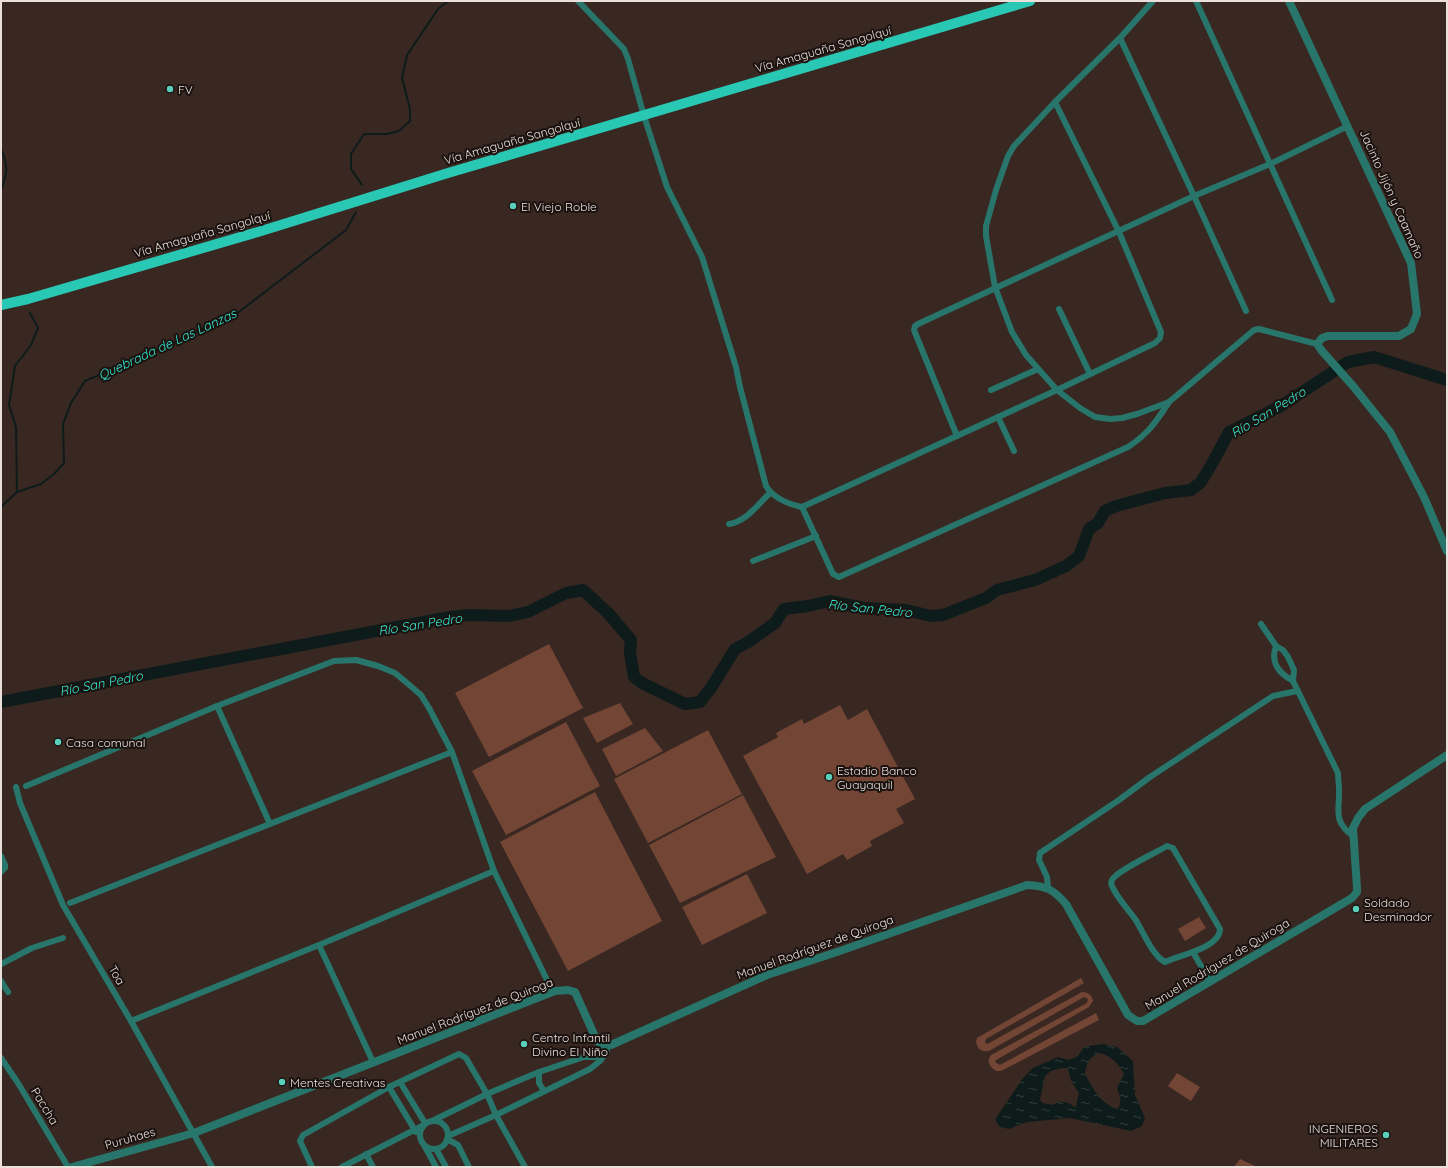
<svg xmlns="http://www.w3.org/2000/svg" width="1448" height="1168" font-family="Quicksand,sans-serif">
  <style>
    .green { fill: #734534 }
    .water { fill: url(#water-ripples); fill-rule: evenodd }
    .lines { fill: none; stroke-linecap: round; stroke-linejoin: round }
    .stream { stroke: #0d1c1a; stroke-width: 2 }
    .river { stroke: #0d1c1a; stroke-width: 12 }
    .minor { stroke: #28766b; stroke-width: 6 }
    .tertiary { stroke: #28766b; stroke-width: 8 }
    .trunk { stroke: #28c8b4; stroke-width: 10 }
    .poi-dot { fill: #5bcebc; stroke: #1a120f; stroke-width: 1.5 }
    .labels { text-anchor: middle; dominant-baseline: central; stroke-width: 4; stroke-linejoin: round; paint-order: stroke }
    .street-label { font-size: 12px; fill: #ebdfdb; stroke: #1a120f }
    .poi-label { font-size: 12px; fill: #ebdfdb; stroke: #1a120f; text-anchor: start }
    .water-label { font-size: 13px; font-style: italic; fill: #33e7d0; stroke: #1a120f }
  </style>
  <defs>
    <pattern id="water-ripples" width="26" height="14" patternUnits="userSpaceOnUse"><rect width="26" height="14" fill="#0d1c1a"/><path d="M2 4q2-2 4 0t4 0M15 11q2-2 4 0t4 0" fill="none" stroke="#303d3b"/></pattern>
  </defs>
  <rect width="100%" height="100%" fill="#392721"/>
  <g class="green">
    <polygon points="549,644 583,708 489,757 455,693"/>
    <polygon points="620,703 633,724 597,743 583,718"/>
    <polygon points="840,705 848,720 867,709 915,799 896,809 904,823 870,841 872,846 847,860 843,854 807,874 743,756 778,737 776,733 802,719 804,724"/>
    <polygon points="566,722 600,786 506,835 472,771"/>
    <polygon points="645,728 663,751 616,776 602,749"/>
    <polygon points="708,730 742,794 648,843 614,779"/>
    <polygon points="595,792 662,921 568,971 500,842"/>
    <polygon points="743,795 776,857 680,903 649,845"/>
    <polygon points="747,874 767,913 702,945 682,907"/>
    <polygon points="1199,917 1206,928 1185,941 1178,929"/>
    <path d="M 1081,978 L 1084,983 L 986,1039 L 985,1042 L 987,1044 L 989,1043 L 1082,992 C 1088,992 1092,995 1093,1001 L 1089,1007 L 996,1060 L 995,1062 L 1000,1065 L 1096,1013 L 1099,1020 L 1001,1071 L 996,1071 C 990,1067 986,1062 991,1055 L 1087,1003 L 1088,999 L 1084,997 L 989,1051 C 982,1052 978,1050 976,1042 L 977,1038 Z"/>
    <polygon points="1177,1073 1200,1087 1191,1101 1168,1086"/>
    <polygon points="1240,1159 1257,1167 1234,1167"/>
  </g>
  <path class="water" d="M 1102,1044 L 1117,1047 L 1133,1061 L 1135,1095 L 1145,1118 L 1142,1126 L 1131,1131 L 1070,1118 L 1027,1122 L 1009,1129 L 1000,1127 L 996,1122 L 996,1118 L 1023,1078 L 1033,1068 L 1058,1057 L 1069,1060 L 1078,1056 L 1084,1047 ZM 1100,1053 C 1111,1056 1119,1064 1124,1074 L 1117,1088 C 1120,1096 1122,1101 1118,1109 C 1103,1106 1091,1087 1085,1073 C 1087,1063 1089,1056 1100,1053 ZM 1062,1068 L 1068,1068 L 1071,1081 L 1079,1093 L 1076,1106 L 1074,1107 C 1070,1102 1058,1100 1053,1105 L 1043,1103 L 1040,1100 L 1045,1076 L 1051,1071 Z"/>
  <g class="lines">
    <g class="stream">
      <path d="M 1,149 C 9,167 7,173 1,191"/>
      <polyline points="362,185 351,169 351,154 364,134 387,134 399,131 410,121 410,109 402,78 407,55 438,9 448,1"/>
      <polyline points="17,492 16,427 9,405 15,366 31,345 38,328 30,313"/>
      <polyline points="1,507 17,492 41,484 54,474 64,463 63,424 71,403 85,381 144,356 236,314 346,230 356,212"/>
    </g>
    <polyline class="river" points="1,702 450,617 469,615 509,616 528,612 566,593 583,590 609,614 631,640 630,653 634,677 642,683 685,704 700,702 711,688 735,649 748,642 775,623 784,609 808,606 830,601 864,608 906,610 931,616 943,615 986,598 997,590 1035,580 1066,566 1079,556 1089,529 1098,523 1105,511 1116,506 1165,493 1191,490 1201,482 1213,462 1229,432 1281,406 1348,362 1374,357 1447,380"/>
    <g class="minor">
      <path d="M 578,1 L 624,49 L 628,59 L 644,116 L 667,187 L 702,257 L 736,367 L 740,387 L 766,486 C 774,499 788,504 802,507 L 1057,390 L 1155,343 L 1160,338 L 1161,332 L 1119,232 L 1055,102"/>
      <polyline points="1153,1 1120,38 1055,102 1014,146 1008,156 996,190 986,226 986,236 995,287 1012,332 1026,355 1057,390 1080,408 1095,417 1110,419 1122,418 1137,414 1169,402 1254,330 1259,329 1317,344"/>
      <polyline points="1196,1 1332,300"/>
      <polyline points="1120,38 1194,196 1246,311"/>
      <polyline points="1059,309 1090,374"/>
      <polyline points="991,390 1038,369"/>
      <polyline points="998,417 1014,451"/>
      <polyline points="957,436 914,330 915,326 918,324 1194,196 1270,164 1348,126"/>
      <path d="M 802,507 L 833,574 L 839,577 L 1128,447 C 1148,434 1156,422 1169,402"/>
      <path d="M 729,524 C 747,521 757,505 770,493"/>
      <polyline points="753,561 816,536"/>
      <path d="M 1261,624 L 1276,646 L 1283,650 L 1288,657 L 1294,670 L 1293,681 L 1338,773 C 1338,778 1339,784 1339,789 C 1340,811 1332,820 1353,836"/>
      <path d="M 1276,646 C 1270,663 1279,673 1293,681"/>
      <polyline points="217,706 270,824"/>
      <polyline points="26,786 217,706 334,661 356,660 378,666 395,673 407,683 421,695 429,708 452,752 494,871 547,980"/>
      <polyline points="16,787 20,803 63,905 131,1021 212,1167"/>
      <path d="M 1167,846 L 1173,848 L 1220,929 C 1220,948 1179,955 1165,962 C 1152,955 1143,931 1135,919 C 1128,909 1117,898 1112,886 C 1111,884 1111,882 1112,880 C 1115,872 1157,852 1167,846 Z"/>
      <polyline points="1,856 5,865 5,868 1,872"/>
      <polyline points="1048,888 1047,877 1039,860 1040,853 1119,800 1150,777 1273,696 1297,691"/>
      <polyline points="70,903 452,752"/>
      <polyline points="319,945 373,1062"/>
      <polyline points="1193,952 1210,982"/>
      <polyline points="1,964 32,948 63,938"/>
      <polyline points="1,981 8,992"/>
      <polyline points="131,1021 319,945 494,871"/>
      <polyline points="1,1058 18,1083 68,1167"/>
      <polyline points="539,1072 539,1083 544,1091"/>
      <polyline points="400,1082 425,1123"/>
      <polyline points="389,1087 416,1132"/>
      <polyline points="434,1120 487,1094 539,1072 584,1057 596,1057 611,1045"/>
      <circle cx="434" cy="1135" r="14"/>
      <polyline points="448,1136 496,1115 590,1069 600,1061 607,1051"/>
      <polyline points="447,1139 458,1145 469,1167"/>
      <polyline points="424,1145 436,1167"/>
      <polyline points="436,1149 446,1167"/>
      <polyline points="366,1154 373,1167"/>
      <polyline points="312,1167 300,1141 303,1135 389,1087 459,1054 466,1058 487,1094 496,1115 525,1167"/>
      <polyline points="342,1167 424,1125"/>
    </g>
    <g class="tertiary">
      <polyline points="1289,1 1411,263 1417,314 1411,329 1399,336 1328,336 1322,338 1317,344 1322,351 1353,386 1390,432 1424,497 1447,551"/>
      <path d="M 72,1167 L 194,1133 L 555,991 L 568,990 L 575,992 L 597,1041 L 603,1045 L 611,1045 L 767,975 L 837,952 L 1027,885 C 1046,886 1053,889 1066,904 L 1128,1015 L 1137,1021 L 1143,1021 L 1352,898 L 1357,892 L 1357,888 L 1353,828 L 1358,818 L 1365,809 L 1447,755"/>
    </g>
    <polyline class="trunk" points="1,305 28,299 258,232 448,173 1030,1"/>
  </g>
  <g class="poi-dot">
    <circle cx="170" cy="89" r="4"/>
    <circle cx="513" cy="206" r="4"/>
    <circle cx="58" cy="742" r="4"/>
    <circle cx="829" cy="777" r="4"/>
    <circle cx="1356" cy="909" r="4"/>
    <circle cx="524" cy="1044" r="4"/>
    <circle cx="282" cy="1082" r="4"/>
    <circle cx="1386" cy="1135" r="4"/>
  </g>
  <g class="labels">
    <g class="street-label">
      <text transform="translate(823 49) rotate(-16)">Vía Amaguaña Sangolquí</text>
      <text transform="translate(512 141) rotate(-16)">Vía Amaguaña Sangolquí</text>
      <text transform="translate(1392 194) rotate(66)">Jacinto Jijón y Caamaño</text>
      <text transform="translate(202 234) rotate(-16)">Vía Amaguaña Sangolquí</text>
      <text transform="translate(815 947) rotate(-20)">Manuel Rodríguez de Quiroga</text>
      <text transform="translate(1217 964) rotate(-31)">Manuel Rodríguez de Quiroga</text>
      <text transform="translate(117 975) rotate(60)">Toa</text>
      <text transform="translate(475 1011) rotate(-21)">Manuel Rodríguez de Quiroga</text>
      <text transform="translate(45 1106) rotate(59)">Paccha</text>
      <text transform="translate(130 1138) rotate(-16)">Puruhaes</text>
    </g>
    <g class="poi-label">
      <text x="178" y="89">FV</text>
      <text x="521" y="206">El Viejo Roble</text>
      <text x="66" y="742">Casa comunal</text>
      <text x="837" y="770">Estadio Banco<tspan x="837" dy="14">Guayaquil</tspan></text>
      <text x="1364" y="902">Soldado<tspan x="1364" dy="14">Desminador</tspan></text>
      <text x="532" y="1037">Centro Infantil<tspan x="532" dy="14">Divino El Niño</tspan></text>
      <text x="290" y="1082">Mentes Creativas</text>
      <text x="1378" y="1128" text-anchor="end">INGENIEROS<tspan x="1378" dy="14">MILITARES</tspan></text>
    </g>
    <g class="water-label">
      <text transform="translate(167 344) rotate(-25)">Quebrada de Las Lanzas</text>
      <text transform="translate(1268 412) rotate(-31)">Río San Pedro</text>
      <text transform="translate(870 608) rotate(6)">Río San Pedro</text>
      <text transform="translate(420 624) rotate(-9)">Río San Pedro</text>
      <text transform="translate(101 683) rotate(-11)">Río San Pedro</text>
    </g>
  </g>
  <rect width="1448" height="1168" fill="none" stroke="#ebdfdb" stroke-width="4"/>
</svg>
